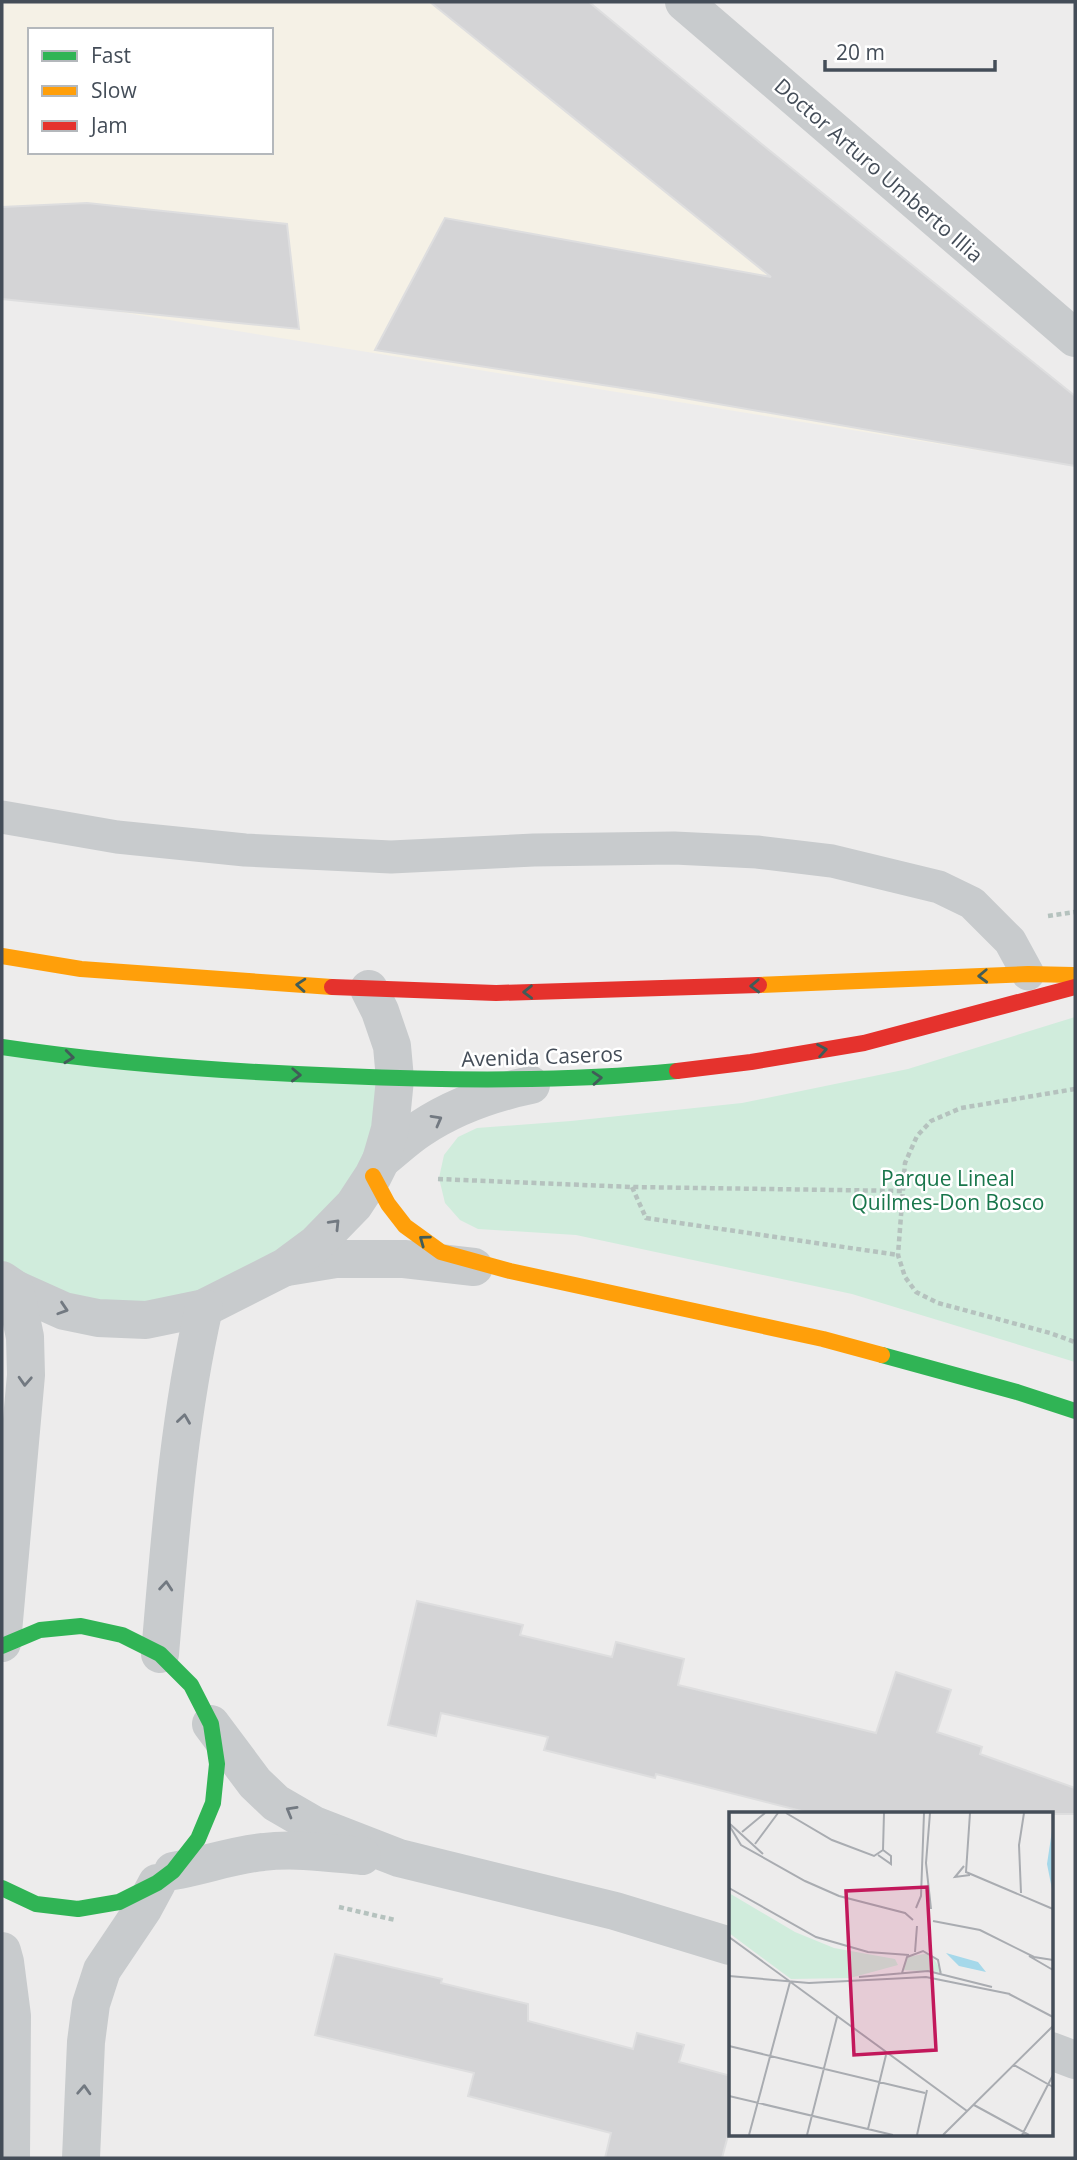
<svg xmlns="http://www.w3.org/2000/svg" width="1077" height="2160" font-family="'Open Sans',sans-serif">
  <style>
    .commercial { fill: #f5f1e6; fill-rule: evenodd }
    .green { fill: #d0ecdc }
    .building { fill: #d4d4d6; stroke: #dededf; stroke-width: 2 }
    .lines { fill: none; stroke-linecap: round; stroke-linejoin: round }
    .path { stroke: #b5c2be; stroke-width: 4.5; stroke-dasharray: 5 3.5; stroke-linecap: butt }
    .lane { stroke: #c8cbcd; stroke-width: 33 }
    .street { stroke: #c8cbcd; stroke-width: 38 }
    .fast { stroke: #30b455; stroke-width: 16 }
    .slow { stroke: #ff9f0a; stroke-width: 16 }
    .jam { stroke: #e5322d; stroke-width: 16 }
    .oneway { stroke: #415c58 }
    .oneway2 { stroke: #727981 }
    .labels { text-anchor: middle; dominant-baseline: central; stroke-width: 5; stroke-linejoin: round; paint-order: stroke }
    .street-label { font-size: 21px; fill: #444d58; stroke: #fff }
    .park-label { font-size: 21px; fill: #18764b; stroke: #fff }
    .inset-road { fill: none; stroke: #a9acb1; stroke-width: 2 }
    .view { fill: #c2185b; fill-opacity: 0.15; stroke: #c2185b; stroke-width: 3.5 }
    .inset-edge { fill: none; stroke: #444d58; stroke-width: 3.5 }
  </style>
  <rect width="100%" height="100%" fill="#edecec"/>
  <path class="commercial" d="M 2,2 L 558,2 L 1075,419 L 1075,466 L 2,293 ZM 30,30 L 271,30 L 271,152 L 30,152 Z"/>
  <g class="green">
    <polygon points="1075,1017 1075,1362 852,1294 576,1235 478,1229 460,1220 445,1203 439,1178 444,1155 458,1137 477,1128 571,1121 742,1103 908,1069"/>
    <polygon points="2,1047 395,1079 390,1129 316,1244 146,1320 2,1280"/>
  </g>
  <g class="building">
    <polygon points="430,2 589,2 764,146 1075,396 1075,466 655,393 375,350 445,218 771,277"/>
    <polygon points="87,203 287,224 299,329 2,299 2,207"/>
    <polygon points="417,1601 523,1625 520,1635 612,1657 616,1642 684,1659 678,1685 876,1733 896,1672 951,1690 937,1732 982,1747 980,1754 1075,1788 1075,1814 813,1814 656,1774 655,1778 544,1750 548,1737 441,1713 436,1736 388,1725"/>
    <polygon points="335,1954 442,1979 441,1983 528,2004 528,2021 633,2049 637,2033 684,2045 679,2062 731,2076 731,2124 722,2158 605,2158 611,2133 468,2096 474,2073 315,2035"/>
  </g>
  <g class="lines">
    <g class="path">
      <polyline points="1048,916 1075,912"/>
      <polyline points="1075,1089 961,1108 931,1121 917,1136 905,1163 898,1255 905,1277 916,1292 938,1303 1050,1333 1075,1342"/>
      <polyline points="438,1179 632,1187 902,1191"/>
      <polyline points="632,1187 646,1218 898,1255"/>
      <polyline points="339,1907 395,1920"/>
    </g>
    <polyline class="lane" points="2,817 117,837 245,850 391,857 534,850 674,848 757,852 832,861 939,887 972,903 1010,941 1028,974"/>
    <g class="street">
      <polyline points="684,2 1075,338"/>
      <path d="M 381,1160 C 394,1150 406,1138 420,1129 C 453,1107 492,1093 531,1085"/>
      <polyline points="287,1267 336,1259 404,1259 474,1267"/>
      <polyline points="2,1280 15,1289 64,1311 98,1318 146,1320 204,1308 285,1267 316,1244 354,1205 373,1176 381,1160 390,1129 395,1079 392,1046 380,1011 369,989"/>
      <polyline points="2,1643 26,1375 25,1337 15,1289"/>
      <path d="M 160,1654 C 170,1538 178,1422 204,1308"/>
      <polyline points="211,1724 255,1783 276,1803 314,1825 399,1858 615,1911 730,1946"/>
      <path d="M 173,1871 C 203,1866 232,1855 263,1852 C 295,1848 330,1853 362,1856"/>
      <polyline points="2,1951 5,1962 12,2016 11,2158"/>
      <polyline points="1051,2051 1075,2060"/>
      <polyline points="81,2158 86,2042 91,2004 102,1970 143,1909 157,1883"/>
    </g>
    <g class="fast">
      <path d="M 2,1047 C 116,1064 230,1072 344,1076 C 456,1081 567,1082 677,1071"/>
      <polyline points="882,1355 1017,1392 1075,1411"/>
      <polyline points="2,1646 40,1630 81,1626 122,1635 160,1654 191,1685 211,1724 217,1764 213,1803 198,1839 173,1871 157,1883 119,1902 78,1909 36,1904 2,1888"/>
    </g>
    <g class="slow">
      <polyline points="2,956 81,969 332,987"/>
      <polyline points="759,985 1028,974 1073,975"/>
      <polyline points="373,1176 388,1204 405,1226 441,1252 510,1271 823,1339 882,1355"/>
    </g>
    <g class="jam">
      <polyline points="332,987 496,993 759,985"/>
      <polyline points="677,1071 751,1062 864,1043 1075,987"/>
    </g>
  </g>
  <defs><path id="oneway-chevron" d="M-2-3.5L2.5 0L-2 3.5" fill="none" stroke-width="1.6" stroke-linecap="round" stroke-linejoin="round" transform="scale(1.75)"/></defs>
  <g class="oneway">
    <use href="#oneway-chevron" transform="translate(983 976) rotate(178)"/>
    <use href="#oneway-chevron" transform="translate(301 985) rotate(-176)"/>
    <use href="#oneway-chevron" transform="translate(755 986) rotate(178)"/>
    <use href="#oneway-chevron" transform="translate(528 992) rotate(179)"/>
    <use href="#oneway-chevron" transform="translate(822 1050) rotate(-10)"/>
    <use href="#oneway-chevron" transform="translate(69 1057) rotate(6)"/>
    <use href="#oneway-chevron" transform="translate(296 1075) rotate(2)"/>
    <use href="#oneway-chevron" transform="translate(597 1078) rotate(-4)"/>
    <use href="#oneway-chevron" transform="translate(424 1240) rotate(-144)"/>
  </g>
  <g class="oneway2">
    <use href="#oneway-chevron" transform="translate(437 1120) rotate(-29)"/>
    <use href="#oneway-chevron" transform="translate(335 1224) rotate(-46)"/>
    <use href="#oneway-chevron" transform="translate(63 1309) rotate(18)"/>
    <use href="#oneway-chevron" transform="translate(25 1381) rotate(93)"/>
    <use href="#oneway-chevron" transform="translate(184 1419) rotate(-82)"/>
    <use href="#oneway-chevron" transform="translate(166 1586) rotate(-85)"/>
    <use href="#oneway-chevron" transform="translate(291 1811) rotate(-150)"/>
    <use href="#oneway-chevron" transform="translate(84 2090) rotate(-87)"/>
  </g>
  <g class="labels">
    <g class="street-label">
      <text transform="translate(879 170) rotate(41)">Doctor Arturo Umberto Illia</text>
      <text transform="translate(542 1056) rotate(-2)">Avenida Caseros</text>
    </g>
    <g class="park-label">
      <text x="948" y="1178">Parque Lineal<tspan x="948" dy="24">Quilmes-Don Bosco</tspan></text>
    </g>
  </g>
  <g transform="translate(729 1812)">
    <rect width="324" height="324" fill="#edecec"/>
    <path d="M 0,81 L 66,120 L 105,136 L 166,147 L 169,153 L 121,166 L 62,167 L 0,121 ZM 201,141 L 213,160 L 173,158 L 178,145 Z" fill="#d0ecdc"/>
    <path d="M 324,12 L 324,82 L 318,52 ZM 217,141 L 249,150 L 257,160 L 230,154 Z" fill="#a5d8ea"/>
    <path class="inset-road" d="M 57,1 L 103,28 L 145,44 L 154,38 L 155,1M 201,1 L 197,51 L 202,97M 241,1 L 237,60 L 324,97M 1,12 L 34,42M 0,13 L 12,33 L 76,69 L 110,84 L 176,101 L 184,108M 13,20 L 36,1M 26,32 L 49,1M 149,43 L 162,52 L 162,44 L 154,38M 235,54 L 226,65 L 241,63M 0,76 L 87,125 L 139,140 L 180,143M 292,81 L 290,33 L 295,1M 187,96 L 192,84 L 195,1M 204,109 L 251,118 L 305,145 L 324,148M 200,114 L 201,141M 0,125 L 238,299M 186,140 L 188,114M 300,144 L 324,158M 173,161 L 178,145 L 194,139 L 209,148 L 212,163M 0,164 L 80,171 L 197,165 L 281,182M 130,165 L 199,159 L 263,175M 280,182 L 324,205M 0,234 L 196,281M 285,253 L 324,275M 0,284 L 164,323M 245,293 L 300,323M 139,317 L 157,243M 20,323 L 61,170M 78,323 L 108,205M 188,323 L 198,278M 214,323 L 324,214M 293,323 L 324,263"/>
    <path class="view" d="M 198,75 L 207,238 L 125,243 L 117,79 Z"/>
    <rect width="324" height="324" class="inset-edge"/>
  </g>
  <rect width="1077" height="2160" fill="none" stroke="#444d58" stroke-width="7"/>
  <rect x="28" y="28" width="245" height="126" fill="#ffffff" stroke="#b4b8bc" stroke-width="2"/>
  <rect x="42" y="51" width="35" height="10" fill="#30b455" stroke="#b4b8bc" stroke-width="2"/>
  <text x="91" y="63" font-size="21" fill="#444d58">Fast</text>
  <rect x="42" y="86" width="35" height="10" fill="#ff9f0a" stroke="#b4b8bc" stroke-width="2"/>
  <text x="91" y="98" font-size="21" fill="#444d58">Slow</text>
  <rect x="42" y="121" width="35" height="10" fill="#e5322d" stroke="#b4b8bc" stroke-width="2"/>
  <text x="91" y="133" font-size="21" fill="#444d58">Jam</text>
  <path d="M825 60v10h170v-10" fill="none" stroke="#444d58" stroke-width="3.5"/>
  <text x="836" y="60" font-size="21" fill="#444d58" stroke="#ffffff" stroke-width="5" paint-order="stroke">20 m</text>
</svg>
